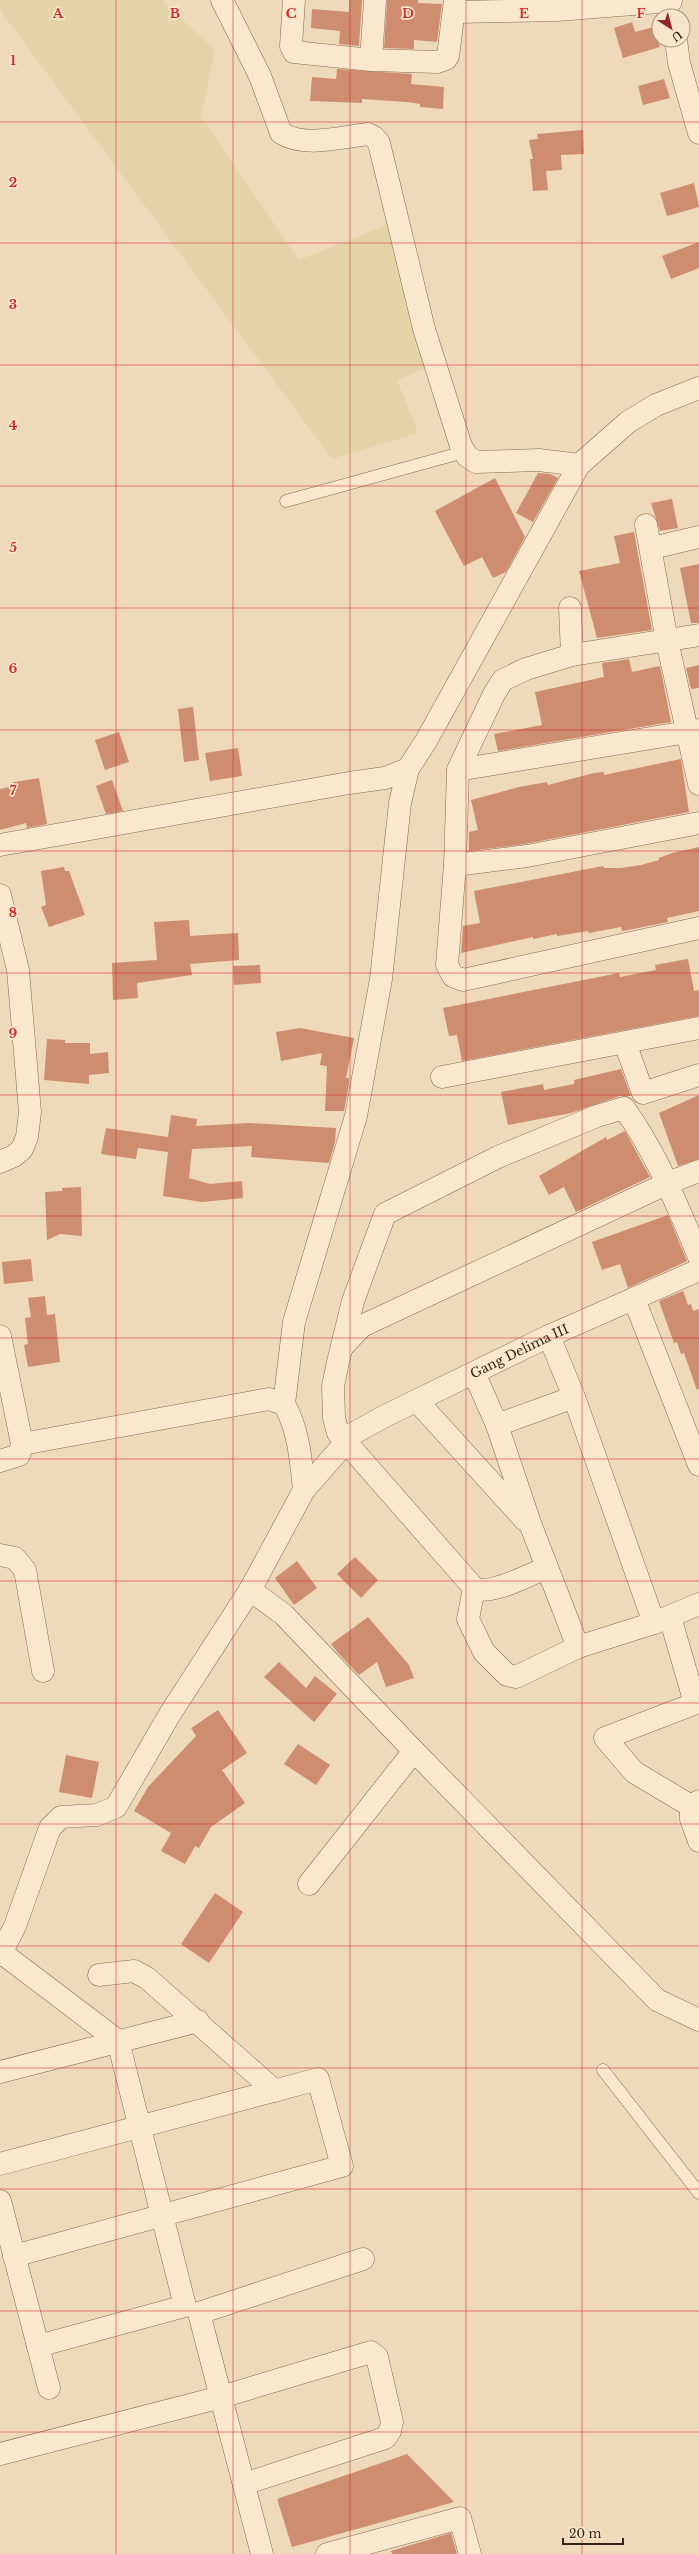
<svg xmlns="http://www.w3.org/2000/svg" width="699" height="2554" font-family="'Libre Baskerville',serif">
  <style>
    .farmland { fill: #e4d4a8 }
    .building { fill: #ce8d6f }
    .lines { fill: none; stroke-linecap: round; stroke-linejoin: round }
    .lane-casing { stroke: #856955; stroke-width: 13 }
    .street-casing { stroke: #856955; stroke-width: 23 }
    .lane { stroke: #f9e8cd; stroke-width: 12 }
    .street { stroke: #f9e8cd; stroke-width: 22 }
    .grid { fill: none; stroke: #d62828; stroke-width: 1; stroke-opacity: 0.55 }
    .labels { text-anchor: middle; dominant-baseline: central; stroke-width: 3.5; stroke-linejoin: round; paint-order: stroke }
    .street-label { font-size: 13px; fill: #34241a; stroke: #f6e5ca }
    .grid-label { font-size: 13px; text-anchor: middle; font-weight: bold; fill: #d62828; stroke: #f6e5ca; stroke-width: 3.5; stroke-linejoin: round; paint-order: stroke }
  </style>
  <rect width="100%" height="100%" fill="#eed9ba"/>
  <polygon class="farmland" points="0,0 161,0 215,50 201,117 299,260 387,225 426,368 397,380 418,433 332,459 0,10"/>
  <g class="building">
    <polygon points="349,0 362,0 359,46 339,44 340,31 311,28 312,9 349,12"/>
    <polygon points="387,0 418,0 418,3 442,4 437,42 414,40 414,49 384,48"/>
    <polygon points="632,22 635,32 654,27 660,47 623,58 614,28"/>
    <polygon points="337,69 412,74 411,84 444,87 443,109 420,107 420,104 407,102 362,99 362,103 310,101 312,77 336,79"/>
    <polygon points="664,79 670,98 643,105 638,86"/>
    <polygon points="583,130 584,154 561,155 562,170 546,171 548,190 533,191 530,159 533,159 529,140 538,139 537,134"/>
    <polygon points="694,183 699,207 667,216 660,193"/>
    <polygon points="699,242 699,268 671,279 662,256"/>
    <polygon points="538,473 550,474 558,478 533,522 516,513"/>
    <polygon points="495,478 525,537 506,572 493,578 482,557 464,566 435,511"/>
    <polygon points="672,499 678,528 660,531 651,503"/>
    <polygon points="634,532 652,630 597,638 579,571 620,563 614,536"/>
    <polygon points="699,564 699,623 691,623 680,568"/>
    <polygon points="629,659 632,672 660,666 671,722 498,751 494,734 542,725 535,692 604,677 602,663"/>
    <polygon points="699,665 699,688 691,689 686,668"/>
    <polygon points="193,707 199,760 184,762 178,709"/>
    <polygon points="119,732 129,762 105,770 95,740"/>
    <polygon points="238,748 242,776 210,781 205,753"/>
    <polygon points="681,759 689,812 525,844 469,851 469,832 478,830 471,800 519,787 547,782 548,785 594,773 604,772 604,775"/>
    <polygon points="39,778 47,824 27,828 26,823 0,830 0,789 9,787 9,783"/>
    <polygon points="112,780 123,811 106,814 96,786"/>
    <polygon points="699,847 699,911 667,918 668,922 633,929 622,931 621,927 589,933 588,931 557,936 557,934 533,939 533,937 461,953 463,926 480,923 474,891 603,866 604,868 621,868 641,865 659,860 659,858 672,853"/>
    <polygon points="64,867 65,871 69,871 85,915 49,927 41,907 46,905 41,871"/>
    <polygon points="189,920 190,936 238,933 239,960 190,964 192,975 137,983 138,998 113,1000 112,963 157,960 154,922"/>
    <polygon points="688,959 694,991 699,990 699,1016 462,1061 457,1035 449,1036 443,1008 619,973 620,977 656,970 655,965"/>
    <polygon points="260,965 261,983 234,985 233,966"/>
    <polygon points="300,1028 354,1038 346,1078 349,1078 349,1084 344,1111 325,1111 327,1066 320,1065 322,1053 281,1061 276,1032"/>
    <polygon points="47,1039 65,1040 65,1043 90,1043 90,1054 108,1052 109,1073 89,1075 89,1084 44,1080"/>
    <polygon points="621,1069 631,1096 620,1096 571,1113 508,1125 501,1092 543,1084 544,1090 574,1084 574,1080"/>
    <polygon points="699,1095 699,1159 678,1166 659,1113"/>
    <polygon points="171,1115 197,1119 196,1126 249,1123 336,1128 335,1142 329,1163 251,1157 252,1146 192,1149 189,1178 210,1184 242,1181 243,1198 202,1202 163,1196 168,1152 138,1148 136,1159 101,1154 106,1128 168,1137"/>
    <polygon points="625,1131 650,1177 576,1212 564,1187 549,1195 539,1176 606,1137 607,1140"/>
    <polygon points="81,1187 82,1236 60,1234 47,1240 45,1192 62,1191 62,1188"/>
    <polygon points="668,1215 687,1261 628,1288 620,1264 602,1270 592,1242"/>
    <polygon points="31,1259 33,1281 4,1284 2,1262"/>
    <polygon points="683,1291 688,1305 691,1304 693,1311 699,1309 699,1389 697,1390 684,1353 681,1354 677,1342 674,1343 659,1301"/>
    <polygon points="45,1296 47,1315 55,1314 60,1362 28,1367 24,1345 28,1344 25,1318 31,1317 28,1298"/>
    <polygon points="355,1557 378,1580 361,1598 337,1574"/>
    <polygon points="297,1561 317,1588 294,1605 275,1578"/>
    <polygon points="368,1617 409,1665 414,1678 386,1687 377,1662 359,1675 338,1653 331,1644"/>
    <polygon points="279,1662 306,1688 315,1676 337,1694 314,1722 264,1677"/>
    <polygon points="218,1710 247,1753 222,1770 245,1803 211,1827 199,1848 195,1846 185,1864 161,1851 171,1833 134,1811 148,1787 196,1736 191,1728"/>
    <polygon points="298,1744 330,1765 316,1785 284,1764"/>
    <polygon points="66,1755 99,1762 92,1798 59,1792"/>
    <polygon points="215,1893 243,1912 209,1963 181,1944"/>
    <polygon points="407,2454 454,2502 292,2547 277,2499"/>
    <polygon points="451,2533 457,2554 392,2554 391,2551"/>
  </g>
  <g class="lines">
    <defs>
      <g id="lane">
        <polyline points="286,501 464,452"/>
        <polyline points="603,2070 699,2193"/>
      </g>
      <g id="street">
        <path d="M 222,0 L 260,76 L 281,133 C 305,148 341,137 368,134 L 374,137 L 379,143 L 424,329 L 461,446 L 467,456 L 476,462 L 539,460 L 579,465"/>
        <polyline points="294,0 291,46 294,52 371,60 437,62 446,59 448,56 455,0"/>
        <polyline points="455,12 557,10 671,1"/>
        <polyline points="676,40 679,63 699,133"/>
        <polyline points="371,60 375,0"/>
        <polyline points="646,525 667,641 699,784"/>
        <polyline points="652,548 699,537"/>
        <polyline points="570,608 572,655"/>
        <polyline points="699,635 572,655 526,669 503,680 494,694 458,770 455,865 447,965 453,976 463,980 699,928"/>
        <polyline points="458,770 699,730"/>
        <polyline points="0,845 349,783 385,778 408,769 426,741 579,465 628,422 656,405 699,388"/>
        <polyline points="455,865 527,856 699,823"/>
        <polyline points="0,895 18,970 30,1112 27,1137 22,1149 14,1156 0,1162"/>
        <polyline points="625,1043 643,1093 699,1075"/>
        <polyline points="442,1077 699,1028"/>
        <polyline points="634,1299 699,1465"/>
        <polyline points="0,1336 22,1444 19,1455 0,1461"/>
        <polyline points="549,1336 574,1397 654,1623"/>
        <polyline points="343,1346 362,1326 668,1183 699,1171"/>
        <polyline points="474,1373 497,1425 531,1526 578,1647"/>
        <polyline points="417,1401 525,1520"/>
        <polyline points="284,1404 294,1322 356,1116 381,979 400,803 408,769"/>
        <polyline points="497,1425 574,1397"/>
        <path d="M 22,1444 L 269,1399 L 284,1404 C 299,1430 301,1461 304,1490"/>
        <polyline points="0,1555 15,1558 25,1570 43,1671"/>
        <path d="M 546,1568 C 528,1575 491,1596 474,1588 L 338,1433 L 334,1418 L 333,1386 L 338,1362 L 353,1301 L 385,1214 L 498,1157 L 597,1116 L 624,1108 C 657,1154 677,1205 699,1257"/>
        <polyline points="474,1588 468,1619 484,1652 507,1675 516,1677 578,1647 654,1623 699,1604"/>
        <path id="s1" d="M 250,1590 L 304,1490 L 354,1433 L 387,1415 L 549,1336 L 699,1270"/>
        <polyline points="670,1617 695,1703"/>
        <polyline points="699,1801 691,1806 691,1819 699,1841"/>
        <polyline points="691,1806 634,1772 605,1738 699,1702"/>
        <polyline points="309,1884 414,1751"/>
        <polyline points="2,1953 118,2041 185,2306 38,2346"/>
        <polyline points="0,1955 15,1926 50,1828 61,1817 97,1815 116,1807 170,1714 250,1590 283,1614 414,1751 657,2000 699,2020"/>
        <polyline points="99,1975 134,1971 147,1978 275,2091"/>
        <polyline points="0,2072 198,2021"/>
        <polyline points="0,2164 318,2079 342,2166 14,2256"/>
        <polyline points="0,2201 49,2388"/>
        <polyline points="0,2454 221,2397 371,2352 377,2357 392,2422 390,2431 385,2438 244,2484"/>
        <polyline points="262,2554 199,2313 363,2259"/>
        <polyline points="327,2554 460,2518 470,2554"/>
      </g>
    </defs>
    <use href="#lane" class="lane-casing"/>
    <use href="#street" class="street-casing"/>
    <use href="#lane" class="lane"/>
    <use href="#street" class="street"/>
  </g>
  <path class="grid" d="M 116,0 L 116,2554M 233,0 L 233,2554M 350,0 L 350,2554M 466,0 L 466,2554M 582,0 L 582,2554M 0,122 L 699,122M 0,243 L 699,243M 0,365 L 699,365M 0,486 L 699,486M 0,608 L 699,608M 0,730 L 699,730M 0,851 L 699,851M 0,973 L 699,973M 0,1095 L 699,1095M 0,1216 L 699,1216M 0,1338 L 699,1338M 0,1459 L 699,1459M 0,1581 L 699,1581M 0,1703 L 699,1703M 0,1824 L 699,1824M 0,1946 L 699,1946M 0,2068 L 699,2068M 0,2189 L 699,2189M 0,2311 L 699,2311M 0,2432 L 699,2432"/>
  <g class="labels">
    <g class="street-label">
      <text stroke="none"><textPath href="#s1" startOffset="374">Gang Delima III</textPath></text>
    </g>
  </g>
  <g class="grid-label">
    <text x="58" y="18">A</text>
    <text x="175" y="18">B</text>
    <text x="291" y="18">C</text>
    <text x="408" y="18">D</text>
    <text x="524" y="18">E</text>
    <text x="641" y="18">F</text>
    <text x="13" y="65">1</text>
    <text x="13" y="187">2</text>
    <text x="13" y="309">3</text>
    <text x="13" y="430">4</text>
    <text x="13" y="552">5</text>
    <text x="13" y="673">6</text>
    <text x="13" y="795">7</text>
    <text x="13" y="917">8</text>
    <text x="13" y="1038">9</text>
  </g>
  <g transform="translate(671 28) rotate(144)"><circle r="19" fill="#f6e5ca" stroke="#a89884"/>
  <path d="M0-3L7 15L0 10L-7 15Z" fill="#952330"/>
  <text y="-6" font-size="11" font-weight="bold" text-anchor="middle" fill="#34241a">U</text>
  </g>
  <path d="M563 2538v6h60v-6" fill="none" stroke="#34241a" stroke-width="2"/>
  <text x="569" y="2538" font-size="12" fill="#34241a" stroke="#f6e5ca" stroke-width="3" paint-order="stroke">20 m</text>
</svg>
